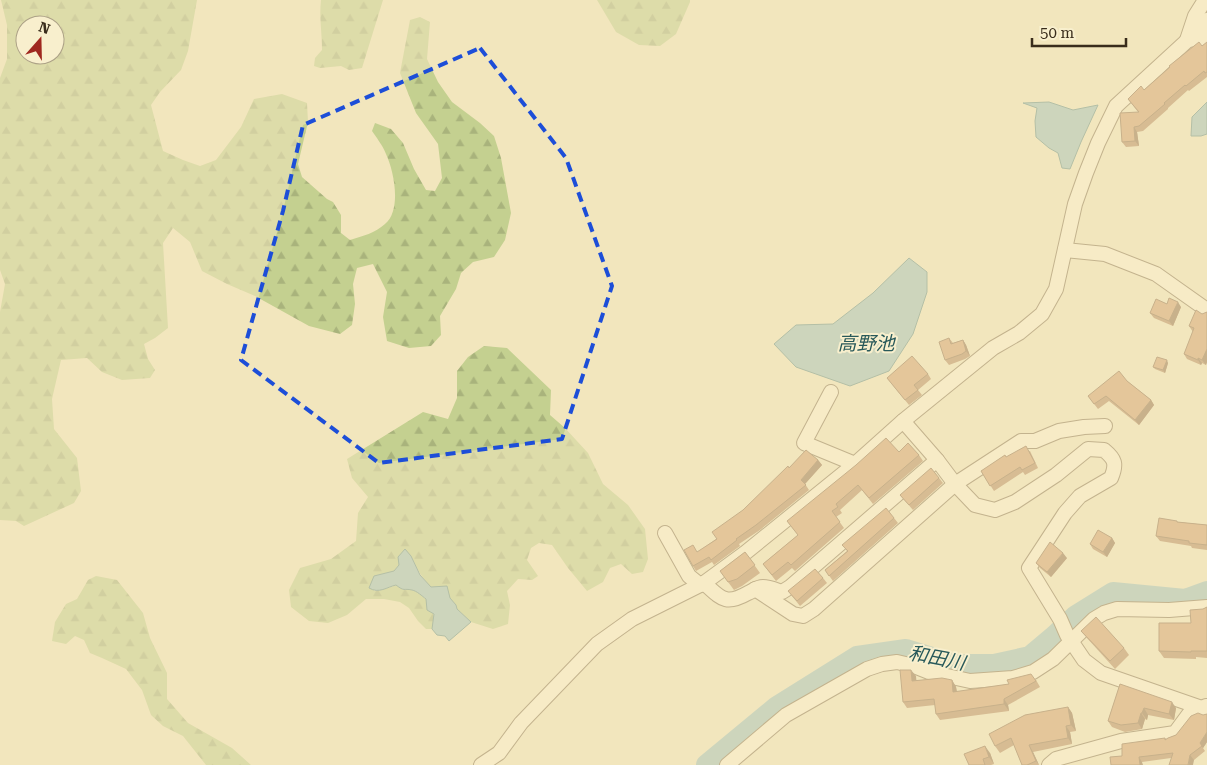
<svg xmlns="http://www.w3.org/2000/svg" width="1207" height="765" font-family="'Roboto Serif','Noto Sans JP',serif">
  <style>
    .forest { fill: url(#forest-firs); fill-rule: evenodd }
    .water { fill: #a1c2bb; stroke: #68918a }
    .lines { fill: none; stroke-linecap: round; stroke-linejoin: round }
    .river { stroke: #a1c2bb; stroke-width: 22 }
    .street-casing { stroke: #8b7654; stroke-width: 16 }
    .street { stroke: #fcf2d1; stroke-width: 14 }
    .wall { fill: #b58a5f }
    .shaded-wall { fill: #94714e }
    .building { fill: #d3a16f; stroke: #94714e }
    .marked { fill: none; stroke: #1d4ed8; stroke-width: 4; stroke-dasharray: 10 6; stroke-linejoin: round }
    .labels { text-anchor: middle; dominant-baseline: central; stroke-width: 4; stroke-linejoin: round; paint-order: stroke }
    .water-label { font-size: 19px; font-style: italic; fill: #28595a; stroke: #f8efcd }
  </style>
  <defs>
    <pattern id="forest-firs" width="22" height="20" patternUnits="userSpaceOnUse" patternTransform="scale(1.25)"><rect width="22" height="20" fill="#c4d090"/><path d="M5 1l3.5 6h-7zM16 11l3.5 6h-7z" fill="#a9b37c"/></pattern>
  </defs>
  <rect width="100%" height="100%" fill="#f2e6bd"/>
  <g class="forest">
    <path d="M 1,0 L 197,0 L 188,51 L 181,70 L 160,92 L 151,105 L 163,151 L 183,160 L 200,166 L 216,160 L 241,127 L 254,99 L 282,94 L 307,103 L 308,122 L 298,164 L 302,177 L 327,199 L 333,202 L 341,215 L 341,233 L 350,240 C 363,236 375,233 385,224 C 402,210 394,171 386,154 C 383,146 377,138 372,131 L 375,123 L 391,129 L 403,143 L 414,169 L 426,190 L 435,191 L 442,178 L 438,144 L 416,113 L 400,73 L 410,20 L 420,17 L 430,22 L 427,59 L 438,82 L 452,102 L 480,123 L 494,136 L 501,158 L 511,213 L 505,240 L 494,257 L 473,262 L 461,273 L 456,289 L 440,316 L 441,335 L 431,346 L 409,348 L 387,341 L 383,317 L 387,292 L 373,264 L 357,268 L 353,284 L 355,304 L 352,325 L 340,334 L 309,326 L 255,296 L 227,284 L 202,271 L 190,242 L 173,228 L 163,243 L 168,328 L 155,338 L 144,344 L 148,359 L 155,370 L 150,378 L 122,380 L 102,372 L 87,358 L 61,360 L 52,399 L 54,429 L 77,458 L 81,491 L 74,503 L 24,526 L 16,521 L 0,520 L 0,312 L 5,284 L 0,270 L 0,78 L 7,59 L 7,25 ZM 25,25 L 55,25 L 55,55 L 25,55 Z"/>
    <path d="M 321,0 L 383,0 L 362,68 L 349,70 L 341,66 L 320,68 L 314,66 L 315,58 L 322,50 C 322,33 319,17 321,0 Z"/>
    <polygon points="597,0 690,0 690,2 676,34 660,46 639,45 616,32"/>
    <path d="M 484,346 L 507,348 L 551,390 L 550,415 L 565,428 L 588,453 L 603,484 L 628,505 L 645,529 L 648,559 L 643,572 L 632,574 L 621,564 L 610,568 L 603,582 L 587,591 L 568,568 L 552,545 L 539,543 L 531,548 L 527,560 L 538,576 L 532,580 L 518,579 L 507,591 L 510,605 L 508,624 L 493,629 L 471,622 L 457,609 L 456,605 C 448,597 438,593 430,586 C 421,577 416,567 411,556 L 399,565 L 394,571 L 374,576 L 374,591 C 382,590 389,587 397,585 C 405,592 403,588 411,590 C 421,591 431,604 433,613 C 435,617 433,624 432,629 L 426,629 L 418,621 L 409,608 L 400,602 L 384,599 L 366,599 L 347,615 L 328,623 L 309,621 L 291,607 L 289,590 L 300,568 L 331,559 L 356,541 L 358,513 L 368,497 L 352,478 L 347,459 L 423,412 L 448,419 L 457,398 L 457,371 L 468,357 Z"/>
    <polygon points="96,576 117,580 143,613 150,638 167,673 167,699 188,723 232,748 251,765 206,765 183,736 163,726 151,715 142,690 126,669 102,658 90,653 84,640 75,636 66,644 52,641 55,622 66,604 77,599 88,580"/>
  </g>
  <g class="water">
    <polygon points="1049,102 1073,110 1098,105 1081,142 1070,169 1062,168 1058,153 1049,148 1036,137 1035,121 1037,108 1023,103"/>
    <polygon points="1207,102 1207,134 1201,136 1191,136 1192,117"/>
    <polygon points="909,258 927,272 927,292 913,334 889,371 850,386 796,367 774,344 796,325 833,324 873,293"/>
    <path d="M 405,549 L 411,556 L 420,575 L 431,587 L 447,586 L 450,598 L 456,605 L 457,609 L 471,622 L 449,641 L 445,636 L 437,635 L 432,629 L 434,614 L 427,610 L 426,599 C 422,596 417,591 412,590 C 403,588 405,592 396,585 C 387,587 379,594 369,588 L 374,576 L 394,571 L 399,565 L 398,557 Z"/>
  </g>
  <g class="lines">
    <polyline class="river" points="707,765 777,707 857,657 906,650 955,665 994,665 1030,657 1055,636 1076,616 1113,593 1185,600 1207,592"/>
    <defs>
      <g id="street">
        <polyline points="1205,0 1195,16 1187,40 1207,38"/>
        <polyline points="1065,250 1105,254 1156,274 1207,310"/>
        <polyline points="831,392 804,443 855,464"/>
        <path d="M 903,421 L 937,460 L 955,484 L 975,505 L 995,510 L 1015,502 L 1056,475 L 1088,449 L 1104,450 C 1115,459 1117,464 1111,478 L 1080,496 L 1065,513 L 1029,568 L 1060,619 L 1067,635 L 1084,660 L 1101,673 L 1202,708 L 1207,711"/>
        <polyline points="665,533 689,576 700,585"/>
        <path d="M 704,583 C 721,598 725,606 748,593 C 753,591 757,587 763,587 C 769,587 776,590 782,592 L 790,587 L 937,460"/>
        <polyline points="755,589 793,614 803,616 814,609 955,484 1021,441 1035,441 1059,431 1084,427 1105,426"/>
        <polyline points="481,765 499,753 521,723 597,644 632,619 704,583 745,553 855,464 903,421 993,348 1019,333 1042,314 1056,289 1075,204 1086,173 1098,143 1116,106 1202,27 1207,20"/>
        <polyline points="727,765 786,715 867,669 882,664 897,662 914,666 929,672 970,681 1013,678 1033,672 1053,659 1094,619 1104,613 1117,609 1169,610 1207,607"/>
        <polyline points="1049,765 1056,759 1121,741 1175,733 1189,714 1206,706"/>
      </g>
    </defs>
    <use href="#street" class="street-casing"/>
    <use href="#street" class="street"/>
  </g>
  <g class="wall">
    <polygon points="1207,42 1207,77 1189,91 1188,90 1168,108 1168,109 1143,131 1137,132 1139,146 1126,147 1122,142 1138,112 1128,99 1144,90"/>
    <polygon points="1167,304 1181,307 1173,326 1154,318 1150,313"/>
    <polygon points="1207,312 1207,362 1206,365 1202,363 1201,365 1187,359 1184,354 1193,332 1189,326 1202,314"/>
    <polygon points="949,338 953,343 963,340 966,345 970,356 965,359 949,365 945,360"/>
    <polygon points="1168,363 1165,373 1155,369 1153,367"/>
    <polygon points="928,374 931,379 918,390 922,395 909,405 887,378"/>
    <polygon points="1127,381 1151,400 1154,405 1139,425 1109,401 1098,409 1088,396"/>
    <polygon points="1030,451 1038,468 1025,475 1023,472 994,491 981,471 1006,457"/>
    <polygon points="899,452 919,455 923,461 873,504 862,490 840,510 842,513 836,517 844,528 795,571 792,568 776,581 763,564 798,535 787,521"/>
    <polygon points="818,460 822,465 805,484 809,490 760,530 739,544 740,546 714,565 712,562 696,571 693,566 698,552 716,539 743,510 789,468"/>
    <polygon points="939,478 943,483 913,510 900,495"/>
    <polygon points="894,518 898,523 833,581 825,570 847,551 842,545"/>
    <polygon points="1178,522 1207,525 1207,550 1192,548 1191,546 1160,541 1156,536"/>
    <polygon points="1112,538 1115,543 1107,557 1093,549 1090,544"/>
    <polygon points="745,552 760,573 742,586 734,590 720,571"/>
    <polygon points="1067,558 1051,577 1040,568 1036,563"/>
    <polygon points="823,578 827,583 800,606 788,591"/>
    <polygon points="1207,607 1207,658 1196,657 1196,659 1164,658 1159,651 1191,623 1203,609"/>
    <polygon points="1081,631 1124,648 1129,655 1115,669 1087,638"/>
    <polygon points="916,676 916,680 952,680 956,687 957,692 1036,680 1040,687 1008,705 1009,711 940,720 936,714 935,705 907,708 903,702"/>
    <polygon points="1120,684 1176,708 1174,720 1148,715 1147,720 1145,719 1142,729 1125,732 1112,727 1108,721"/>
    <polygon points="1068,707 1072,713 1076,731 1070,732 1072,744 1033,752 1039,765 1022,765 1014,745 1000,753 995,746"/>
    <polygon points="1176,735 1207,742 1203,748 1205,751 1194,760 1171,758 1142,762 1122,756 1165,738 1166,739"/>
    <polygon points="990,753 994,764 991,765 969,765"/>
  </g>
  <g class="shaded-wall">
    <polygon points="1134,127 1137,132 1139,146 1135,141"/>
    <polygon points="1178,302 1181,307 1173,326 1169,321"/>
    <polygon points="963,340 966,345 970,356 966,351"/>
    <polygon points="1207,349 1207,362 1206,365 1202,360"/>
    <polygon points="1198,358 1202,363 1201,365 1198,360"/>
    <polygon points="1167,360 1168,363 1165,373 1163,370"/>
    <polygon points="1151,400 1154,405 1139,425 1135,420"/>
    <polygon points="818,460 822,465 804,485 801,480"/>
    <polygon points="1112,538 1115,543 1107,557 1103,552"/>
    <polygon points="1063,553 1067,558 1051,577 1047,572"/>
    <polygon points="911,670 916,676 917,687 912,681"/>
    <polygon points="952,680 956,687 958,699 953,692"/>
    <polygon points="1004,699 1008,705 1009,711 1004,704"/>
    <polygon points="1172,702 1176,708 1174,720 1169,714"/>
    <polygon points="1068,707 1072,713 1076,731 1071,725"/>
    <polygon points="1144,708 1148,715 1147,720 1142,713"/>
    <polygon points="1141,713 1145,719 1142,729 1138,723"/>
    <polygon points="1066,726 1070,732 1072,744 1068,738"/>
    <polygon points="1207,732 1207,742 1203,748 1200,743"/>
    <polygon points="1029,745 1033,752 1039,765 1036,761"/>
    <polygon points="985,746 990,753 994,764 989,757"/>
    <polygon points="1190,755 1194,760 1193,765 1188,765"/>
    <polygon points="1139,757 1142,762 1143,765 1140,765"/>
  </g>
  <g class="building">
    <polygon points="1199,42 1202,46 1207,42 1207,72 1205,73 1204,71 1186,86 1185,85 1164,103 1165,104 1139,126 1134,127 1135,141 1122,142 1120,113 1139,112 1128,99 1141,86 1144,90 1170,67 1169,66"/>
    <polygon points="1169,298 1178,302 1169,321 1150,313 1156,299 1167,304"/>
    <polygon points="1196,310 1202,314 1207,312 1207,349 1202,360 1198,358 1198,360 1184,354 1194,328 1189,326"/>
    <polygon points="949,338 951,344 963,340 966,351 962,354 945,360 939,342"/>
    <polygon points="912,356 928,374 914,385 918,390 905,400 887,378"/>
    <polygon points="1157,357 1167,360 1163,370 1153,367"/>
    <polygon points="1119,371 1127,381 1151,400 1135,420 1106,396 1094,404 1088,396"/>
    <polygon points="886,438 899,452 908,443 919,455 869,498 858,485 836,504 838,507 832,511 840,522 791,565 788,562 772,575 763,564 798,535 787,521 856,465"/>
    <polygon points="1026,446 1035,463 1022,470 1020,467 990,486 981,471 1005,455 1006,457"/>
    <polygon points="806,450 818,460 801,480 806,485 756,525 736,539 737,540 711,560 709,557 693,566 684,550 693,545 697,552 717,539 712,532 743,510 788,466 789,468"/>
    <polygon points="931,468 939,478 909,505 900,495"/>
    <polygon points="886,508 894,518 829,576 825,570 848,551 842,545"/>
    <polygon points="1159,518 1177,521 1177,522 1207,525 1207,545 1189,543 1189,541 1156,536"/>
    <polygon points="1098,530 1112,538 1103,552 1090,544"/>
    <polygon points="1050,542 1063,553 1047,572 1036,563"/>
    <polygon points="745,552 755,565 737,579 728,582 720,571"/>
    <polygon points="815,569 823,578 797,601 788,591"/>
    <polygon points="1207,607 1207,651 1191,651 1191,652 1159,651 1159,623 1191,623 1190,610 1203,609"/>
    <polygon points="1096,617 1124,648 1110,661 1081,631"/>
    <polygon points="900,670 911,670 912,681 942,678 952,680 953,692 1009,684 1007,680 1031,674 1036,681 1004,699 1004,704 936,714 934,699 903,702"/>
    <polygon points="1120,684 1172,702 1169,714 1144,708 1142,713 1141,713 1138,723 1121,725 1108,721"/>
    <polygon points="1068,707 1071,725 1066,726 1068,738 1029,745 1036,761 1027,765 1022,765 1011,738 995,746 989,734 1025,715"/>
    <polygon points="1198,713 1203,715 1207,714 1207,732 1200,743 1202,746 1190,755 1188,765 1169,765 1173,753 1139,757 1140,765 1111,765 1110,757 1122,756 1122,744 1165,738 1165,740 1168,738 1176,735 1191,716"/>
    <polygon points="985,746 989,757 983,759 985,765 969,765 964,754"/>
  </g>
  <path d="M0 0H1207V765H0ZM 480,48 L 566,158 L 612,286 L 562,439 L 379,463 L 241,360 L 283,211 L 303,125 Z" fill="#f2e6bd" fill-opacity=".55" fill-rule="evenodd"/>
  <path class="marked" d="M 480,48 L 566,158 L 612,286 L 562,439 L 379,463 L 241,360 L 283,211 L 303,125 Z"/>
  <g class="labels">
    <g class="water-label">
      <text x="866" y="343">高野池</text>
      <text transform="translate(937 658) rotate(11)">和田川</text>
    </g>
  </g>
  <g transform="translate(40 40) rotate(20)"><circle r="24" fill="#f8efcd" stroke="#aca186"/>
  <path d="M0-4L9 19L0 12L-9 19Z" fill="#9f281f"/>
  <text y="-8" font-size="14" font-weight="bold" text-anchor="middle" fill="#392c1b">N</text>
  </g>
  <path d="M1032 38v8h94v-8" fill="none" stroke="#392c1b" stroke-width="2.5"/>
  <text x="1040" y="38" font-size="15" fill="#392c1b" stroke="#f8efcd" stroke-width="4" paint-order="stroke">50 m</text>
</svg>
